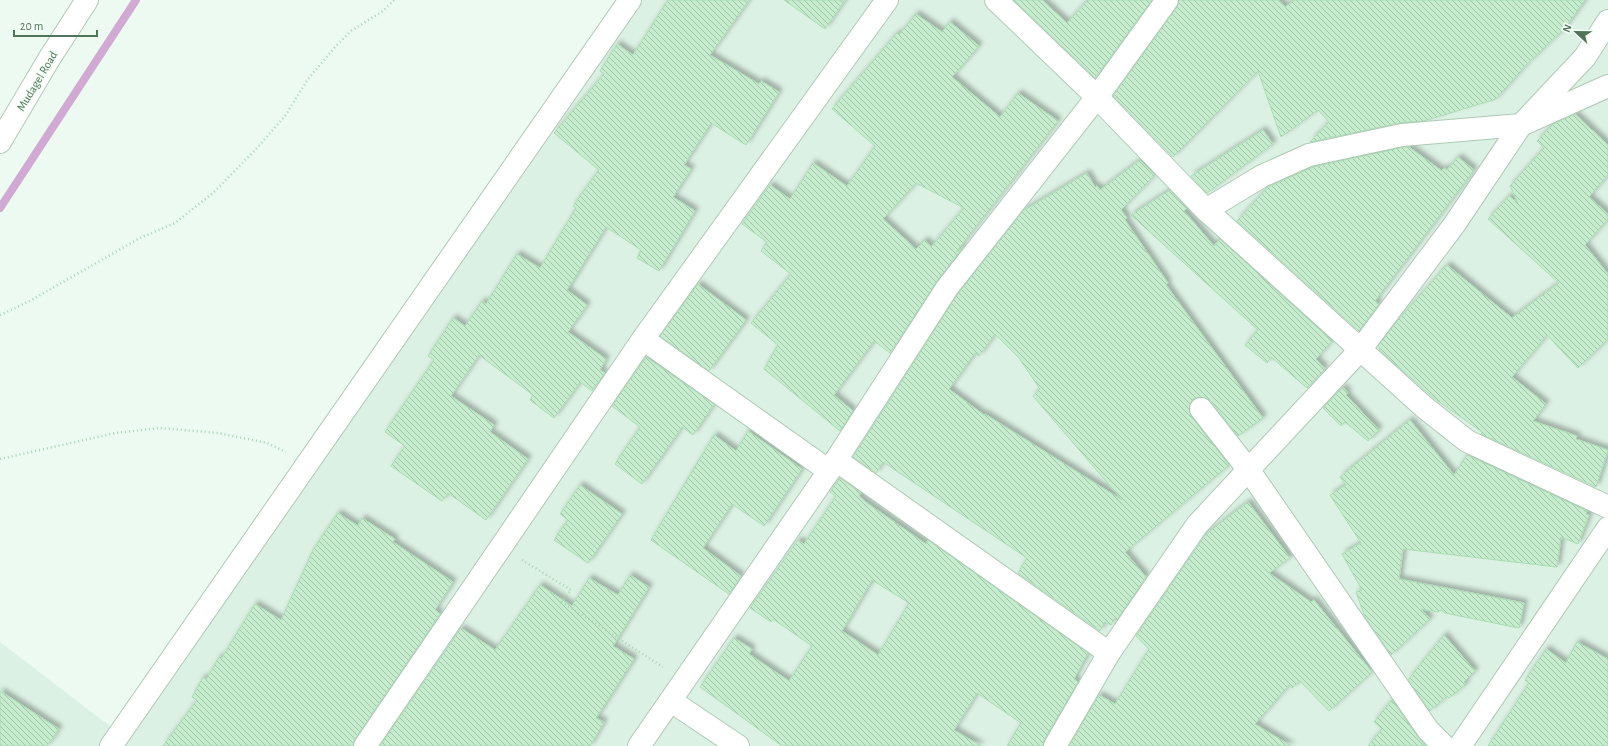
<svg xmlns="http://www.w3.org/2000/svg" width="1608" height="746" font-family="'Alegreya Sans',sans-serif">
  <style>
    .residential { fill: #dbf1e3 }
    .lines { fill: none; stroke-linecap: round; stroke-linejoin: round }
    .stream { stroke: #d1a9d2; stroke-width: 8 }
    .building { fill: url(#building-back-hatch); stroke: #a9ddb3; fill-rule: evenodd; filter: url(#shadow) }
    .street-casing { stroke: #afc9b6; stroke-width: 24 }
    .path { stroke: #a9d2b1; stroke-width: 2.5; stroke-dasharray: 1 3; stroke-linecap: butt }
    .street { stroke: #fff; stroke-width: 22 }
    .labels { text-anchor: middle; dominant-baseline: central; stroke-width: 3.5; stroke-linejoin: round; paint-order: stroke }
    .street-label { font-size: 12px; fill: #517357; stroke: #f2fdf6 }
  </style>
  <defs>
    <pattern id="building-back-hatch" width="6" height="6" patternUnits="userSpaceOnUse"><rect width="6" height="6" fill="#c6ecce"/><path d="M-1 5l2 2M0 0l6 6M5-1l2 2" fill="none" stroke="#a3c4aa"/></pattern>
    <filter id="shadow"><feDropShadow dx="3.5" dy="-3.5" stdDeviation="2" flood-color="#0004"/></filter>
  </defs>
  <rect width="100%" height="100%" fill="#ecfaf2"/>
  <polygon class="residential" points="635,0 1608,0 1608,746 0,746 0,642 111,727"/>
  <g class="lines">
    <polyline class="stream" points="0,208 136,0"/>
  </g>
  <g class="building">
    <polygon points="668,0 749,0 710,55 759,84 761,81 779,92 746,145 711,123 684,165 691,169 673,197 695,211 659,271 637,258 641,250 606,227 567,290 587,305 568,332 606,359 600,370 605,373 592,391 580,382 554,418 530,400 533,395 479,355 451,396 494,425 490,432 528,459 486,520 448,493 442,501 391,466 405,446 385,432 434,360 428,356 453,318 465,326 482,301 486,304 517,254 540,268 576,208 573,206 599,170 554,133 604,74 600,71 617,44 633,55"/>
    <polygon points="784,0 845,0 825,29"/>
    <polygon points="1014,0 1042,0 1067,23 1088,0 1152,0 1095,78"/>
    <polygon points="1179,0 1279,0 1285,7 1295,0 1585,0 1565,28 1526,65 1496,99 1424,121 1399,123 1310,142 1329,122 1318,110 1281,137 1258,71 1173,157 1113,96 1177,7"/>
    <path d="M 916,14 L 942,32 L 950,22 L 979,46 L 952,77 L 1000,117 L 1018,93 L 1058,121 L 956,252 L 963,247 L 937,281 L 890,353 L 874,341 L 834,395 L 853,411 L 840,431 L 764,369 L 778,345 L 751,323 L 791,274 L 761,251 L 767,242 L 742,224 L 770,185 L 790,199 L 813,163 L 847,186 L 875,146 L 832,109 L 897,33 L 899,35 ZM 916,183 L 964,208 L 931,247 L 925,240 L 916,249 L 883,219 Z"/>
    <polygon points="1575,114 1608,145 1608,175 1589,197 1608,214 1608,219 1585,245 1608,274 1608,339 1578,368 1547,335 1512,377 1546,404 1533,421 1577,436 1576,439 1608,450 1596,487 1481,434 1482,432 1435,399 1379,350 1380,348 1378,346 1398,320 1447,265 1512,318 1559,283 1488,219 1509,196 1518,203 1510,186 1544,148 1537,141 1553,124"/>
    <polygon points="1263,130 1273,144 1207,193 1191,176"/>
    <polygon points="1404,147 1409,147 1442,171 1444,168 1447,170 1458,157 1474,170 1375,301 1379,304 1359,331 1237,221 1268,187 1313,167"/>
    <path d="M 1140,160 L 1155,175 L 1121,210 L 1127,218 L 1125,220 L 1168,283 L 1166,285 L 1263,418 L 1238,436 L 1211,401 L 1206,398 L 1200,397 L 1193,399 L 1190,404 L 1189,410 L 1191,416 L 1229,465 L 1125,552 L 1146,577 L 1117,620 L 1115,618 L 1111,625 L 1105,622 L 1100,631 L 1018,573 L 1027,558 L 883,462 L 876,473 L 853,457 L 957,295 L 1023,211 L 1087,173 L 1095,187 L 1097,186 L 1100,190 ZM 995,334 L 1019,358 L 1040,389 L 1033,396 L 1122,500 L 985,414 L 984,415 L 949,389 L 975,353 L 979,356 Z"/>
    <polygon points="1170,190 1187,208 1184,211 1214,246 1220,239 1332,341 1316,359 1325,369 1307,388 1271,357 1267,363 1245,345 1258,330 1131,215"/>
    <polygon points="698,284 746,320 709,371 660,336"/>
    <polygon points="646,357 714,404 693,435 682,427 642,484 615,464 640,427 612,406"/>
    <polygon points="1343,387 1348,393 1346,395 1379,430 1368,441 1345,422 1341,426 1323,408"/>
    <polygon points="1410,420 1454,475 1467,455 1587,511 1586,514 1589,515 1578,544 1561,537 1557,567 1403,549 1399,579 1524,603 1519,628 1445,613 1441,610 1438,612 1421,609 1430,619 1391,655 1365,617 1356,592 1362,590 1342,554 1361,543 1330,495 1346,485 1340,477"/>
    <polygon points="748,431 802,469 764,526 732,504 703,548 741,576 729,594 651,540 714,435 736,451"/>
    <path d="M 840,478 L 861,493 L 859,496 L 867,503 L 926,544 L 928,540 L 1088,653 L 1074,679 L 1078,682 L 1044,740 L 1043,746 L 1007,746 L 1021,723 L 977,693 L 954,730 L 981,746 L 782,746 L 700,687 L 734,638 L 752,649 L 749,654 L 789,681 L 812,646 L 773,619 L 771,622 L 750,608 L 798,540 L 804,544 L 836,496 L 830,492 ZM 872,580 L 909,603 L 878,655 L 842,631 Z"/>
    <polygon points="580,485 622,514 588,563 554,540 568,520 560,514"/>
    <polygon points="1248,502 1290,558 1269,573 1311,602 1314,600 1372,672 1329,711 1300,681 1292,688 1289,685 1255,724 1291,746 1069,746 1099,695 1115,704 1149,649 1136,636 1206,534"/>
    <polygon points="338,513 358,526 362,518 395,539 393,542 453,582 435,610 440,614 355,739 353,746 163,746 197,700 192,697 203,677 206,680 219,657 221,659 255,604 281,620 313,550"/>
    <polygon points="630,575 649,587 613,646 634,659 596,718 604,722 590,746 380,746 461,628 495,650 540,585 572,606 589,578 618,595"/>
    <polygon points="1444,635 1475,671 1464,682 1466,684 1449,698 1447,696 1430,711 1408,680"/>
    <polygon points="1577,642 1608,659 1608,746 1488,746 1529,683 1525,680 1546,649 1566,663"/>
    <polygon points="0,691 59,729 47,746 0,746"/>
    <polygon points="1392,700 1418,737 1426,746 1368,746 1382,729 1374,722"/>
  </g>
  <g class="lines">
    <defs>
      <g id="street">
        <polyline points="996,0 1097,97 1206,210 1424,407 1467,441 1608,507"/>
        <polyline points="0,142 49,59 87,0"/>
        <polyline points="1206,210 1262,176 1309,155 1402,135 1521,125 1608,86"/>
        <polyline points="643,339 829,471"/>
        <polyline points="1201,409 1248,469 1428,730 1444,746"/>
        <polyline points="836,460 1109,653"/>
        <polyline points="671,701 738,746"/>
        <polyline points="111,746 630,0"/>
        <polyline points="365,746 643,339 887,0"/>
        <polyline points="639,746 829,471 947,288 1097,97 1167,0"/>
        <polyline points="1055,746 1109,653 1197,525 1360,350 1454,225 1521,125 1585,57 1608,21"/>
        <polyline points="1460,746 1608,528"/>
      </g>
    </defs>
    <use href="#street" class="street-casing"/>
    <g class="path">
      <polyline points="0,315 28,302 140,238 175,223 213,193 257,148 285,116 308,79 336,46 351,31 383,11 394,0"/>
      <polyline points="0,459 115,433 160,428 218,433 267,443 286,452"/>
      <polyline points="522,560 571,590 562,602 663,667"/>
    </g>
    <use href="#street" class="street"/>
  </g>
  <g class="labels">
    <g class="street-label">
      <text transform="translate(37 81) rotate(-59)">Mudagel Road</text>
    </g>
  </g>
  <g transform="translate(1576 32) rotate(292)" stroke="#f2fdf6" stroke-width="3" paint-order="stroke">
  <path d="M0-3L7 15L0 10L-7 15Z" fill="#517357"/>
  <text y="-6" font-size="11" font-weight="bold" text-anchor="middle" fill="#517357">N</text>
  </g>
  <path d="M14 30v6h83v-6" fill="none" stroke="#517357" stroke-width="2"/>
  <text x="20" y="30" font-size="12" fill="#517357" stroke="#f2fdf6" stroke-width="3" paint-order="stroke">20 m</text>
</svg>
